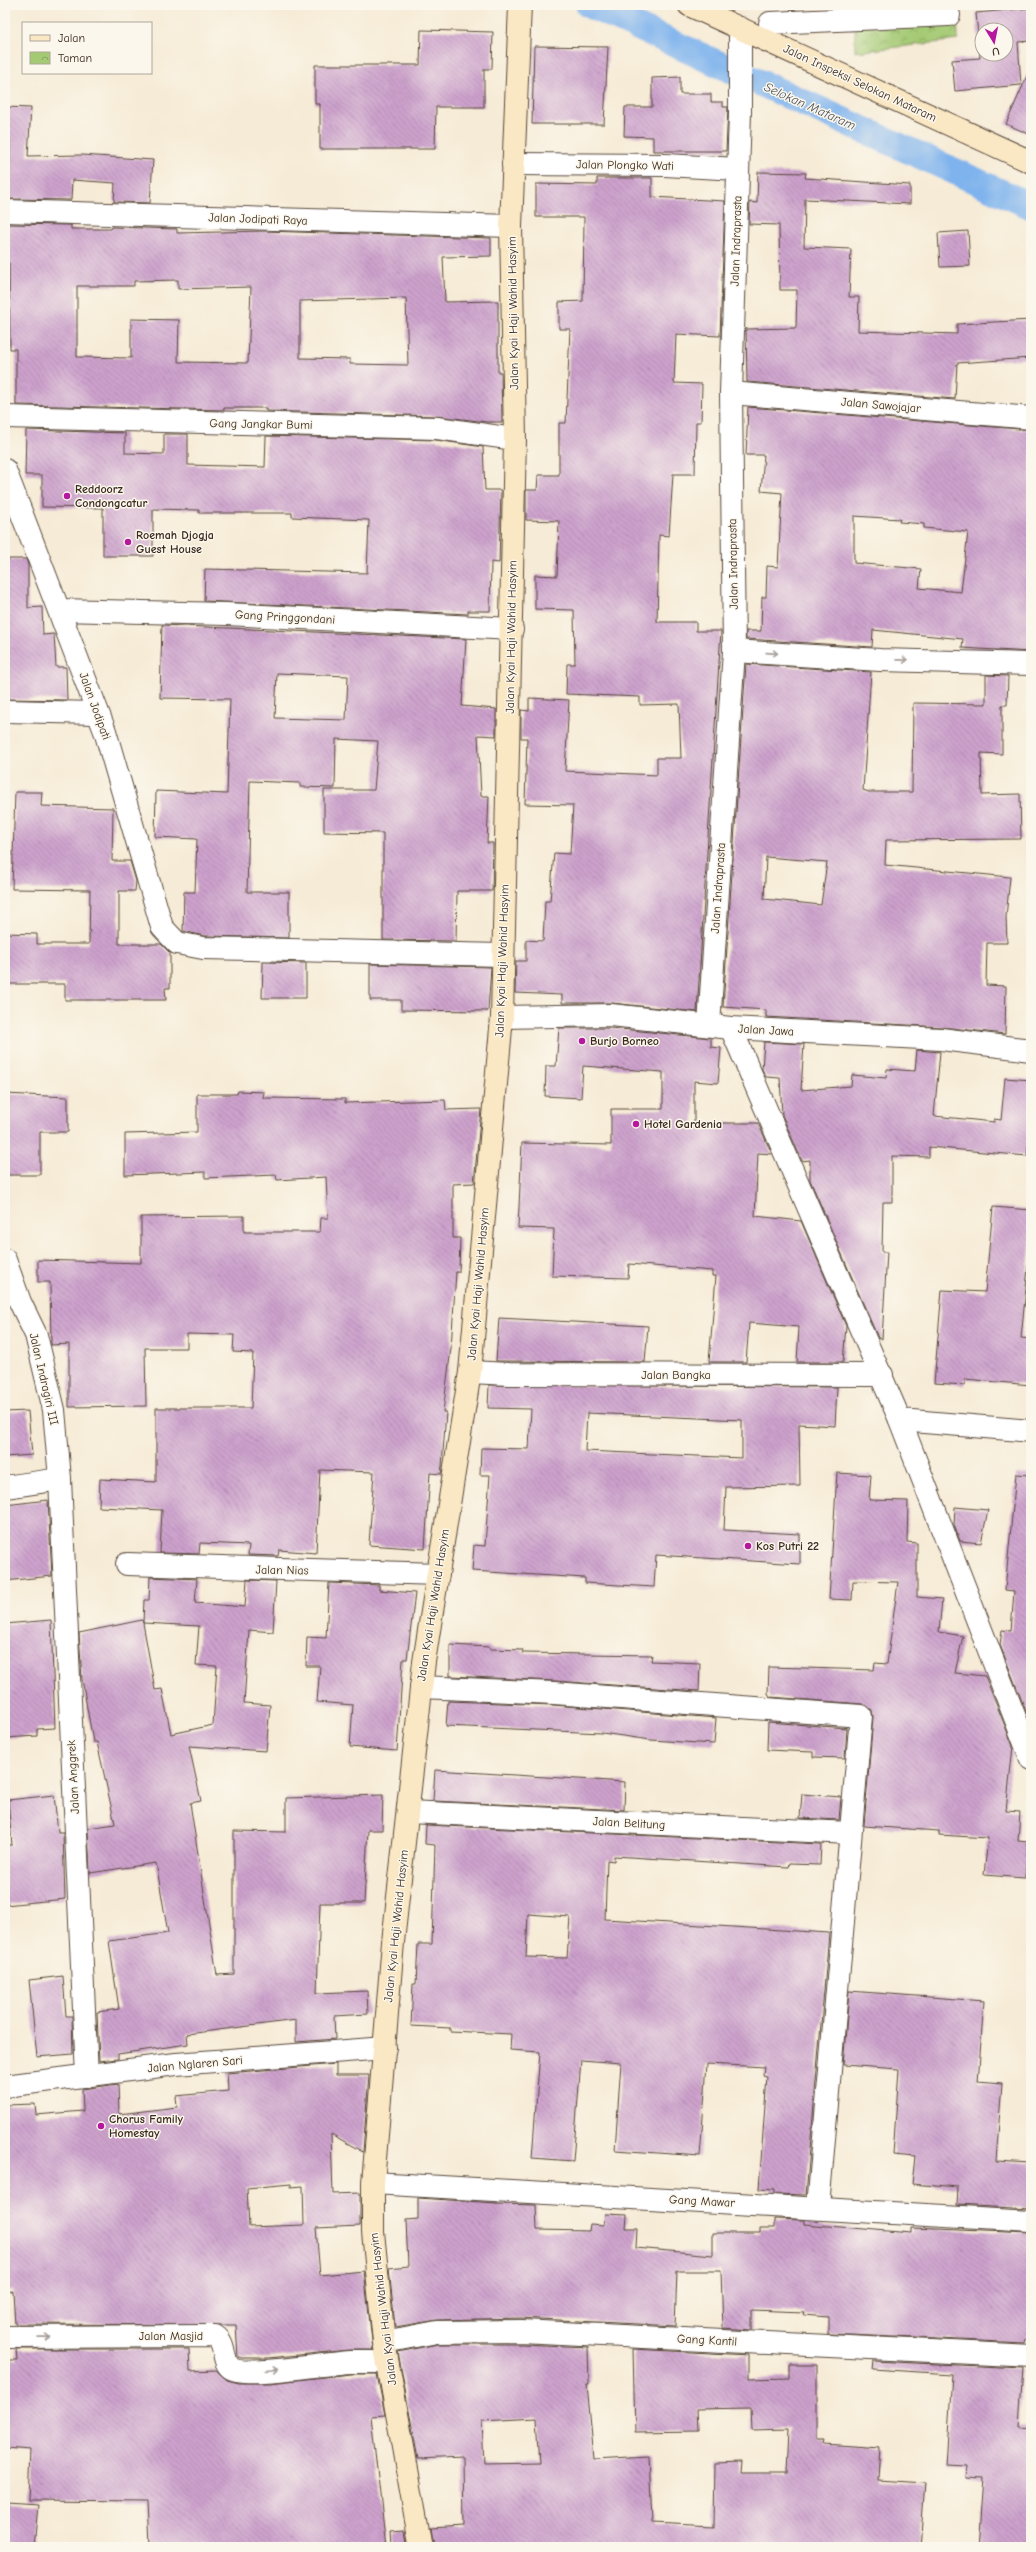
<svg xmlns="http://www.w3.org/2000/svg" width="1036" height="2552" font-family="'Comic Neue',sans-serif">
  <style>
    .park { fill: url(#park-crowns); stroke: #707a49 }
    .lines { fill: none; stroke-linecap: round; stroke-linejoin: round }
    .canal { stroke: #7fb3ed; stroke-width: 27 }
    .building { fill: url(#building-back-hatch); fill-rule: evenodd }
    .street-casing { stroke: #57473a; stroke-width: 24 }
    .secondary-casing { stroke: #57473a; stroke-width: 24 }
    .street { stroke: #fff; stroke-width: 22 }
    .secondary { stroke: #fae7c3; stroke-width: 22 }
    .oneway { stroke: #a79f9a }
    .poi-dot { fill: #b5179e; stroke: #fbf7ec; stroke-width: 1.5 }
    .labels { text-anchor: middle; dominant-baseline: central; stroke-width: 3; stroke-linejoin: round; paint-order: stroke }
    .street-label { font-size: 12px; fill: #3b2a1e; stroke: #fbf7ec }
    .poi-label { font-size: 12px; font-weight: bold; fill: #3b2a1e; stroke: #fbf7ec; text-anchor: start }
    .water-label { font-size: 13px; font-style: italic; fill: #4f535c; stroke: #fbf7ec }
  </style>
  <defs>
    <pattern id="park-crowns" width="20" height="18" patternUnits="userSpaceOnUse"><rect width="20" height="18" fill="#a5ca74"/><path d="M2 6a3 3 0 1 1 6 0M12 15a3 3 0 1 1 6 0" fill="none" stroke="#88a45f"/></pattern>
    <pattern id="building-back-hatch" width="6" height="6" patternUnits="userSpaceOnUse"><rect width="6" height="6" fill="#cda2cd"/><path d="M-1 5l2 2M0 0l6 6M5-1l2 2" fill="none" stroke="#a884a6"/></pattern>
  </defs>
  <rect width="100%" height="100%" fill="#fbf7ec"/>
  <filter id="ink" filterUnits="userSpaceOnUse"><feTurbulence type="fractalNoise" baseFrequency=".025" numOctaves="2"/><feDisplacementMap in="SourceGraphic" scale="8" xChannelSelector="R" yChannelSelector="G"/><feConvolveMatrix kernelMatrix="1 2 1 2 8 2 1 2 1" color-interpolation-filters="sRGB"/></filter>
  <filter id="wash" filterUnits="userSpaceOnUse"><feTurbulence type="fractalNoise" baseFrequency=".012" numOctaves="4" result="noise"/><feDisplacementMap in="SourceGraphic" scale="16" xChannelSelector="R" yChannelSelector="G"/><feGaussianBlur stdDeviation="0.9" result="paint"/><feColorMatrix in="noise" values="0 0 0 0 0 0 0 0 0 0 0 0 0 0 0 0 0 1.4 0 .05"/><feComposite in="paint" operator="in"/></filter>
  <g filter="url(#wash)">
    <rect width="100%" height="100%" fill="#f6ebd6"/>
    <polygon class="park" points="941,5 957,5 958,40 855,52 855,15"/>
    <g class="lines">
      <polyline class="canal" points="589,5 1031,206"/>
    </g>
    <g id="blocks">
      <g class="building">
        <path d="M 1031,8 L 1031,41 L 1018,42 L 1021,85 L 955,91 L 952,60 L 980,58 L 976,13 ZM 982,30 L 1006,30 L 1006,54 L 982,54 Z"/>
        <polygon points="421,30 493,32 492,69 484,69 484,107 436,107 435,149 320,149 320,104 315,104 315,65 420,65"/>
        <polygon points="534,46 608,47 604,124 532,124"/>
        <polygon points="1031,67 1031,135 1006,124"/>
        <polygon points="680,77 680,94 711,94 711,102 723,102 723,107 728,107 726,151 653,151 653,137 624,136 625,107 652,107 652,78"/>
        <polygon points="5,107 31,108 28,156 82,155 153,160 150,203 114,202 115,183 72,180 71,200 9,199 10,141 5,141"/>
        <polygon points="758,172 806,173 805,178 910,185 910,204 805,199 804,247 851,249 849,297 859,297 858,331 957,334 957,324 1031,320 1031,358 957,363 955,399 747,382 746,329 796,328 797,290 780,290 779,225 749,224 750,202 757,203"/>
        <polygon points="597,178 652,178 652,197 725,201 720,336 676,334 674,383 702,384 701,422 696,422 695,474 673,474 669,536 659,535 657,622 696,622 696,631 721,631 697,1012 612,1003 562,1003 562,995 515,993 516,961 526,961 526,940 543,941 545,901 550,901 554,853 570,854 573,805 525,804 527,738 521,738 521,710 529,711 529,698 569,700 565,771 657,775 657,758 681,758 679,704 640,705 640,697 566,694 567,664 575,664 574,610 535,609 535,575 557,576 559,521 526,520 526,490 537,490 538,475 559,475 559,423 566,423 570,329 559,329 559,302 583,301 584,217 536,217 536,184 597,185"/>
        <path d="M 5,224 L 71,225 L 71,229 L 111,229 L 112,227 L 177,229 L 177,233 L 264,231 L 491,238 L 491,256 L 443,257 L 445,302 L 498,301 L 498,372 L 501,372 L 502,422 L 487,422 L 437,416 L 266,411 L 266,408 L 224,408 L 224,410 L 16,405 L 16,349 L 10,349 L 9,263 L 5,263 ZM 178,280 L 178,289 L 251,287 L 248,363 L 178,362 L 179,320 L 131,319 L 131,358 L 77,357 L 77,286 L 134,286 L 134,281 ZM 406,298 L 408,365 L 350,364 L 350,359 L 300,358 L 300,301 Z"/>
        <polygon points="968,231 970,266 940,267 938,233"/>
        <path d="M 748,407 L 1031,430 L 1031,652 L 962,648 L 963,639 L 873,630 L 872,647 L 746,639 L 746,631 L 761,631 L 762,597 L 766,597 L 767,566 L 778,567 L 782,493 L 761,491 L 764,455 L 746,455 ZM 854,516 L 900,519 L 899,522 L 924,524 L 924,528 L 968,532 L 961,592 L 919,588 L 921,569 L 854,563 Z"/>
        <polygon points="26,430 125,433 125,453 164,454 164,434 188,434 188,465 265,467 266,436 436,440 483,447 485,490 501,490 499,563 491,562 490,611 468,611 468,614 204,601 205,569 367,573 369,520 292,517 292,513 199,513 199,510 153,509 153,556 103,556 103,508 42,507 42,475 25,475"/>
        <polygon points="5,559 26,559 28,565 28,608 42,607 43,635 54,634 56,667 66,667 67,700 5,699"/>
        <path d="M 162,625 L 466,639 L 462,706 L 496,709 L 496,736 L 478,735 L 481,796 L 489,796 L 487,843 L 493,843 L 492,891 L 457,891 L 456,941 L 383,940 L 383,833 L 324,832 L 324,790 L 374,790 L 378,741 L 336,739 L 335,788 L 300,787 L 300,783 L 250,781 L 247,892 L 289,892 L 289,938 L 204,936 L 183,931 L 184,892 L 195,892 L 197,839 L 155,837 L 156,791 L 227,794 L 230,699 L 160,698 ZM 277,673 L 348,676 L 346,720 L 275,718 Z"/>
        <path d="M 746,664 L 871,672 L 863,790 L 869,792 L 912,792 L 913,703 L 986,704 L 986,675 L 1008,676 L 1007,705 L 1002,705 L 1002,754 L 981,753 L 982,795 L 1020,794 L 1021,839 L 886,840 L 885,865 L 1010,877 L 1006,917 L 1007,943 L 987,943 L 986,985 L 1006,986 L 1005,1034 L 942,1027 L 766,1017 L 766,1010 L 723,1007 ZM 766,857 L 827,862 L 821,905 L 764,899 Z"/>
        <polygon points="15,792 42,792 41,806 113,808 112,861 130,861 136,881 135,891 119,891 119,944 161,944 170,953 170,988 165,988 166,1000 65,1000 65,984 5,984 5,933 37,934 37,944 89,944 90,890 12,889"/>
        <polygon points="263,962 306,963 306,998 262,998"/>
        <polygon points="370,964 491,967 488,1011 401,1010 401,1000 370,1000"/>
        <polygon points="559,1028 610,1028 711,1038 711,1047 721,1048 718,1083 694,1081 694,1123 758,1123 772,1154 758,1153 755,1216 801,1221 846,1326 843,1362 797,1362 799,1327 749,1323 746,1362 709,1362 716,1276 712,1276 712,1271 629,1264 628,1278 552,1276 554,1229 518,1228 522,1143 611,1145 611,1109 663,1109 663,1072 583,1066 581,1098 545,1096 546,1066 556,1066"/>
        <polygon points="764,1042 804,1044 801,1090 851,1086 852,1075 886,1078 887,1069 915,1071 917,1050 940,1052 934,1116 994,1122 994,1119 1001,1120 1005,1078 1031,1080 1031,1121 1027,1156 929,1147 929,1157 892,1156 892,1202 883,1202 882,1252 887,1252 882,1339 878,1338 810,1180 810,1160 802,1161 782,1115 780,1078 766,1077 762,1069"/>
        <polygon points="238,1091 264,1092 263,1098 345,1099 345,1103 445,1100 446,1110 481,1109 474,1183 453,1184 453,1238 460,1238 459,1272 456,1272 451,1348 443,1412 446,1412 442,1466 441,1474 430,1473 425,1549 369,1545 374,1472 320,1470 316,1553 279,1550 278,1556 248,1555 249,1545 200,1543 199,1554 160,1553 162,1510 99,1507 100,1479 156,1482 156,1408 251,1408 253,1353 233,1352 234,1335 187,1334 187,1348 145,1348 146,1406 69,1407 69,1344 51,1345 50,1282 38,1282 38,1260 141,1263 141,1217 244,1216 244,1232 320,1232 321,1218 328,1218 326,1177 277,1180 276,1175 205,1178 205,1172 125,1175 125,1134 197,1132 197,1094 237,1094"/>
        <polygon points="5,1094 68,1097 68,1132 40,1132 40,1175 5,1175"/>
        <polygon points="993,1207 1031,1210 1031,1238 1021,1338 1031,1339 1031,1385 965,1379 965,1385 934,1383 942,1290 985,1292"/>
        <polygon points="499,1318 648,1326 645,1362 496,1361"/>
        <path d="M 489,1385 L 837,1387 L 835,1426 L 799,1424 L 800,1486 L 726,1487 L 724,1530 L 800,1534 L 800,1564 L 656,1555 L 654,1587 L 585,1583 L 585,1578 L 472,1571 L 474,1545 L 485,1546 L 490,1475 L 480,1475 L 481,1448 L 529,1449 L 531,1409 L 488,1408 ZM 587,1413 L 742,1420 L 742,1458 L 585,1451 Z"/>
        <polygon points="28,1411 32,1455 5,1457 5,1412"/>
        <polygon points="837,1473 871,1475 869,1500 908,1501 907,1542 917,1543 917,1597 942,1599 939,1632 963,1636 955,1673 985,1676 1013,1746 1006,1811 1020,1812 1018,1841 1028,1842 1025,1878 984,1875 988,1838 939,1835 939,1831 864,1826 873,1717 872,1710 862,1704 770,1697 768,1693 769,1667 874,1670 875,1663 887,1664 898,1582 853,1581 852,1600 829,1599"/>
        <polygon points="1016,1474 1031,1475 1031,1724 1000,1645 1002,1630 1011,1631 1014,1591 1005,1590"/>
        <polygon points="48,1500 52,1576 5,1581 5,1505"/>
        <polygon points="955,1507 988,1510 981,1543 960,1541 954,1525"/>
        <path d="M 150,1577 L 197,1579 L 195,1603 L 245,1607 L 247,1580 L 276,1581 L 273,1632 L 249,1630 L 244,1703 L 270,1705 L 266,1751 L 189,1746 L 201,1801 L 190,1803 L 217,1975 L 234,1974 L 234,1831 L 286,1832 L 286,1798 L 383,1795 L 382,1830 L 368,1830 L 364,1903 L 320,1903 L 317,1993 L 367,1991 L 368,2014 L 334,2016 L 335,2039 L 296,2042 L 296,2020 L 187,2034 L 188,2044 L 118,2054 L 118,2059 L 99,2061 L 97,2012 L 119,2009 L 109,1941 L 168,1933 L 156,1863 L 90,1873 L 88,1828 L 115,1824 L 97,1742 L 93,1742 L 82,1679 L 79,1633 L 142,1620 L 143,1623 L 144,1600 L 149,1600 ZM 143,1623 L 199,1626 L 196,1665 L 217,1666 L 213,1725 L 171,1734 L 162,1689 L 155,1690 Z"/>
        <polygon points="329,1583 379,1585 379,1590 415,1593 407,1659 403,1659 397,1751 350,1747 353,1705 317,1702 320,1666 306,1666 307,1637 326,1638"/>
        <polygon points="51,1620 55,1728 37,1729 37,1736 5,1738 5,1624"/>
        <polygon points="450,1645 490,1647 490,1649 523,1650 522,1653 652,1655 651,1661 700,1663 699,1691 555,1681 450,1676"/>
        <polygon points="448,1701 553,1705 716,1718 714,1744 651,1740 602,1733 446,1726"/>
        <polygon points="768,1722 847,1728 845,1758 813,1757 813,1752 767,1750"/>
        <polygon points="435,1770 625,1782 624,1810 433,1801"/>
        <polygon points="802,1794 841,1797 839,1820 800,1818"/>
        <polygon points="54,1795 58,1832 63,1832 65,1899 5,1905 5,1845 12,1845 8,1800"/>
        <path d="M 426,1825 L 821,1844 L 820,1865 L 789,1864 L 788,1867 L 614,1856 L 614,1861 L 607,1860 L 605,1919 L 829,1933 L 806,2195 L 774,2194 L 774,2190 L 759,2189 L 767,2076 L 763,2075 L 764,2067 L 707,2064 L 700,2156 L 615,2150 L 621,2063 L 581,2060 L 573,2161 L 532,2158 L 540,2052 L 510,2050 L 511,2034 L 450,2031 L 450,2028 L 411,2026 L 413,1984 L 416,1984 L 418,1944 L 432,1944 L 435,1845 L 425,1844 ZM 528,1914 L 570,1917 L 567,1958 L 526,1957 Z"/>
        <polygon points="63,1976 66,2016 72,2016 73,2054 37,2057 29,1980"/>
        <polygon points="849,1991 984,2001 978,2081 1002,2083 996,2161 1031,2163 1031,2208 957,2204 958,2188 912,2184 915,2157 893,2155 899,2069 843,2065"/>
        <path d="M 336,2064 L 336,2075 L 369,2075 L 363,2152 L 331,2134 L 333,2194 L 360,2193 L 360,2226 L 316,2228 L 320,2275 L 364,2271 L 373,2350 L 349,2350 L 268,2358 L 242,2358 L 238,2357 L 236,2325 L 15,2324 L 13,2291 L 5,2292 L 5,2105 L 35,2104 L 36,2115 L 83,2111 L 82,2089 L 118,2084 L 119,2114 L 177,2107 L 176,2096 L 228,2091 L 227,2073 ZM 291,2184 L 291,2187 L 303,2186 L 304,2225 L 249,2227 L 247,2188 Z"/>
        <polygon points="418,2198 496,2203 496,2204 536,2205 537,2230 589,2231 590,2224 604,2225 605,2214 627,2215 626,2228 637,2228 636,2248 713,2255 713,2233 760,2233 760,2228 774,2228 774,2219 804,2220 804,2224 911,2233 911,2228 1031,2233 1030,2339 1025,2339 1024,2343 828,2334 828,2317 803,2315 804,2312 752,2310 752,2330 723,2328 721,2271 677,2271 675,2326 521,2318 437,2320 395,2327 389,2268 408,2266 406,2220 418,2219"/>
        <path d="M 438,2344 L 521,2344 L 588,2347 L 589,2384 L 587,2384 L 594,2459 L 649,2456 L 652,2523 L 714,2526 L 715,2463 L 743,2462 L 742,2474 L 787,2474 L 789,2429 L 751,2430 L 750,2408 L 697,2409 L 698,2431 L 635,2432 L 633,2349 L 748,2355 L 748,2379 L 790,2378 L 790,2365 L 817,2365 L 817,2440 L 825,2440 L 824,2444 L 880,2448 L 878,2480 L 925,2483 L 920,2547 L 433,2547 L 430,2528 L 464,2526 L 463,2457 L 418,2459 L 398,2352 ZM 537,2418 L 540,2463 L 484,2464 L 482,2421 Z"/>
        <polygon points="16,2349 189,2349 190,2371 216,2370 227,2380 239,2383 270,2383 351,2374 377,2374 385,2415 371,2416 386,2547 150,2547 148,2501 28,2500 30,2450 5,2448 5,2360 17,2360"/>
        <polygon points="873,2361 1022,2368 1018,2426 1031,2427 1031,2547 979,2547 984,2479 966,2478 967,2466 946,2465 952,2374 872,2369"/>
        <polygon points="5,2503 38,2505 34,2547 5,2547"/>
        <polygon points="405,2530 408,2547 391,2547 390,2531"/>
      </g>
    </g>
  </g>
  <g filter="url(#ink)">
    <use href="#blocks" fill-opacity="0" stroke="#57473a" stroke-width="1"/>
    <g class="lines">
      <defs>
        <g id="street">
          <polyline points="770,23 949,15"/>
          <polyline points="513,164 665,165 738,169"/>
          <polyline points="5,211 511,226"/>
          <polyline points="731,393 1031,418"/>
          <polyline points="5,417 437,428 515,439"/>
          <polyline points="5,470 105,731 162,927 177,943 203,948 501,955"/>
          <polyline points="59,610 226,614 512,629"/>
          <polyline points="734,651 880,660 1031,664"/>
          <polyline points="5,711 97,713"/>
          <polyline points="502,1017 611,1015 731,1028 941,1039 1031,1050"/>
          <polyline points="709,1025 734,651 731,393 740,112 740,28"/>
          <polyline points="731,1028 900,1420 1031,1759"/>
          <polyline points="5,1260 20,1302 36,1335 54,1410 60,1479 87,2076"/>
          <polyline points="470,1372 509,1374 882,1375"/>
          <polyline points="900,1420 1031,1431"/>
          <polyline points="5,1487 60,1479"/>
          <polyline points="127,1564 438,1574"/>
          <polyline points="421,1687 554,1693 861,1716 818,2207"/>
          <polyline points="408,1812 850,1833"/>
          <polyline points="5,2086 176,2064 385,2048"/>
          <polyline points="373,2183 1031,2221"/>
          <path d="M 5,2337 L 215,2336 C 227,2343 221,2361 231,2368 C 245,2378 329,2363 350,2362 C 362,2362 375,2362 387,2362"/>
          <polyline points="384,2342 437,2332 521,2331 1031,2356"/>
        </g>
        <g id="secondary">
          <polyline points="689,5 1031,162"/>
          <polyline points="421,2547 384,2342 373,2232 373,2183 393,1942 424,1662 470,1372 502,1017 515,439 511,226 520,5"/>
        </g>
      </defs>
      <use href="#street" class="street-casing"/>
      <use href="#secondary" class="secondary-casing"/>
      <use href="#street" class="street"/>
      <use href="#secondary" class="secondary"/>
    </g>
    <defs><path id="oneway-shaft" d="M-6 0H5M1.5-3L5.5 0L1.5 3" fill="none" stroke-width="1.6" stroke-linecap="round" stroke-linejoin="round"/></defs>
    <g class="oneway">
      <use href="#oneway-shaft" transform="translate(772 653) rotate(4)"/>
      <use href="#oneway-shaft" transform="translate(902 660) rotate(1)"/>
      <use href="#oneway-shaft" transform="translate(44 2337) rotate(-1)"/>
      <use href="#oneway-shaft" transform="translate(272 2370) rotate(-5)"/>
    </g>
  </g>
  <g class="poi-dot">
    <circle cx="67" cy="496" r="4"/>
    <circle cx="128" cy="542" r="4"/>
    <circle cx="582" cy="1041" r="4"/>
    <circle cx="636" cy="1124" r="4"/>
    <circle cx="748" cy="1546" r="4"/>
    <circle cx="101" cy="2126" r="4"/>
  </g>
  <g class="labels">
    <g class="street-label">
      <text transform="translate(860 83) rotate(25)">Jalan Inspeksi Selokan Mataram</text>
      <text transform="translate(625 165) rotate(1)">Jalan Plongko Wati</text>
      <text transform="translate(258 219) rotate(2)">Jalan Jodipati Raya</text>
      <text transform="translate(736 241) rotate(-88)">Jalan Indraprasta</text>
      <text transform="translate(513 313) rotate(-91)">Jalan Kyai Haji Wahid Hasyim</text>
      <text transform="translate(881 405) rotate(5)">Jalan Sawojajar</text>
      <text transform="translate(261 424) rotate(1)">Gang Jangkar Bumi</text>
      <text transform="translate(733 564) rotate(-91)">Jalan Indraprasta</text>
      <text transform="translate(285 617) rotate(3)">Gang Pringgondani</text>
      <text transform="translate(511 637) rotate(-89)">Jalan Kyai Haji Wahid Hasyim</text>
      <text transform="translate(95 706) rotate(70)">Jalan Jodipati</text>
      <text transform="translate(718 888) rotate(-86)">Jalan Indraprasta</text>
      <text transform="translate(502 961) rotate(-88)">Jalan Kyai Haji Wahid Hasyim</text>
      <text transform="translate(766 1030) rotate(3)">Jalan Jawa</text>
      <text transform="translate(478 1284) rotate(-85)">Jalan Kyai Haji Wahid Hasyim</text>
      <text x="676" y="1375">Jalan Bangka</text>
      <text transform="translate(44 1379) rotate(77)">Jalan Indragiri III</text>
      <text transform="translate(282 1570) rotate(1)">Jalan Nias</text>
      <text transform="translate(433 1605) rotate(-81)">Jalan Kyai Haji Wahid Hasyim</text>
      <text transform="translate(73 1777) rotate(-93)">Jalan Anggrek</text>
      <text transform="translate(629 1823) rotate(3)">Jalan Belitung</text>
      <text transform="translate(396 1926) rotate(-84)">Jalan Kyai Haji Wahid Hasyim</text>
      <text transform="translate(195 2064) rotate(-5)">Jalan Nglaren Sari</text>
      <text transform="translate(702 2201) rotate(3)">Gang Mawar</text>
      <text transform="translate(383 2309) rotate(-97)">Jalan Kyai Haji Wahid Hasyim</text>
      <text x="171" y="2336">Jalan Masjid</text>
      <text transform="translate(707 2340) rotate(3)">Gang Kantil</text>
    </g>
    <g class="poi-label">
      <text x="75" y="489">Reddoorz<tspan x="75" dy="14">Condongcatur</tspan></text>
      <text x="136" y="535">Roemah Djogja<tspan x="136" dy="14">Guest House</tspan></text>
      <text x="590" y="1041">Burjo Borneo</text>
      <text x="644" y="1124">Hotel Gardenia</text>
      <text x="756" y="1546">Kos Putri 22</text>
      <text x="109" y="2119">Chorus Family<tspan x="109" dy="14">Homestay</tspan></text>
    </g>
    <g class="water-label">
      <text transform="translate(810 106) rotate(24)">Selokan Mataram</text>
    </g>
  </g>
  <rect width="1036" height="2552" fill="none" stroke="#fbf7ec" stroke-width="20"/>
  <rect x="22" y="22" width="130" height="52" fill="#fbf7ec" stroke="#aea59a"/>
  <rect x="30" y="35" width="20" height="6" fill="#fae7c3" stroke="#aea59a"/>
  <text x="58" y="42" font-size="12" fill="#3b2a1e">Jalan</text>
  <rect x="30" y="52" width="20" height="12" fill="url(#park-crowns)" stroke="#aea59a"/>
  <text x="58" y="62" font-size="12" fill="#3b2a1e">Taman</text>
  <g transform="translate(994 42) rotate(170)"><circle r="19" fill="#fbf7ec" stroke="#aea59a"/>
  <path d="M0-3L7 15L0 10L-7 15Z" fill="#b5179e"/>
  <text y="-6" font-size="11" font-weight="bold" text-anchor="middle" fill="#3b2a1e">U</text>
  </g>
</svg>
